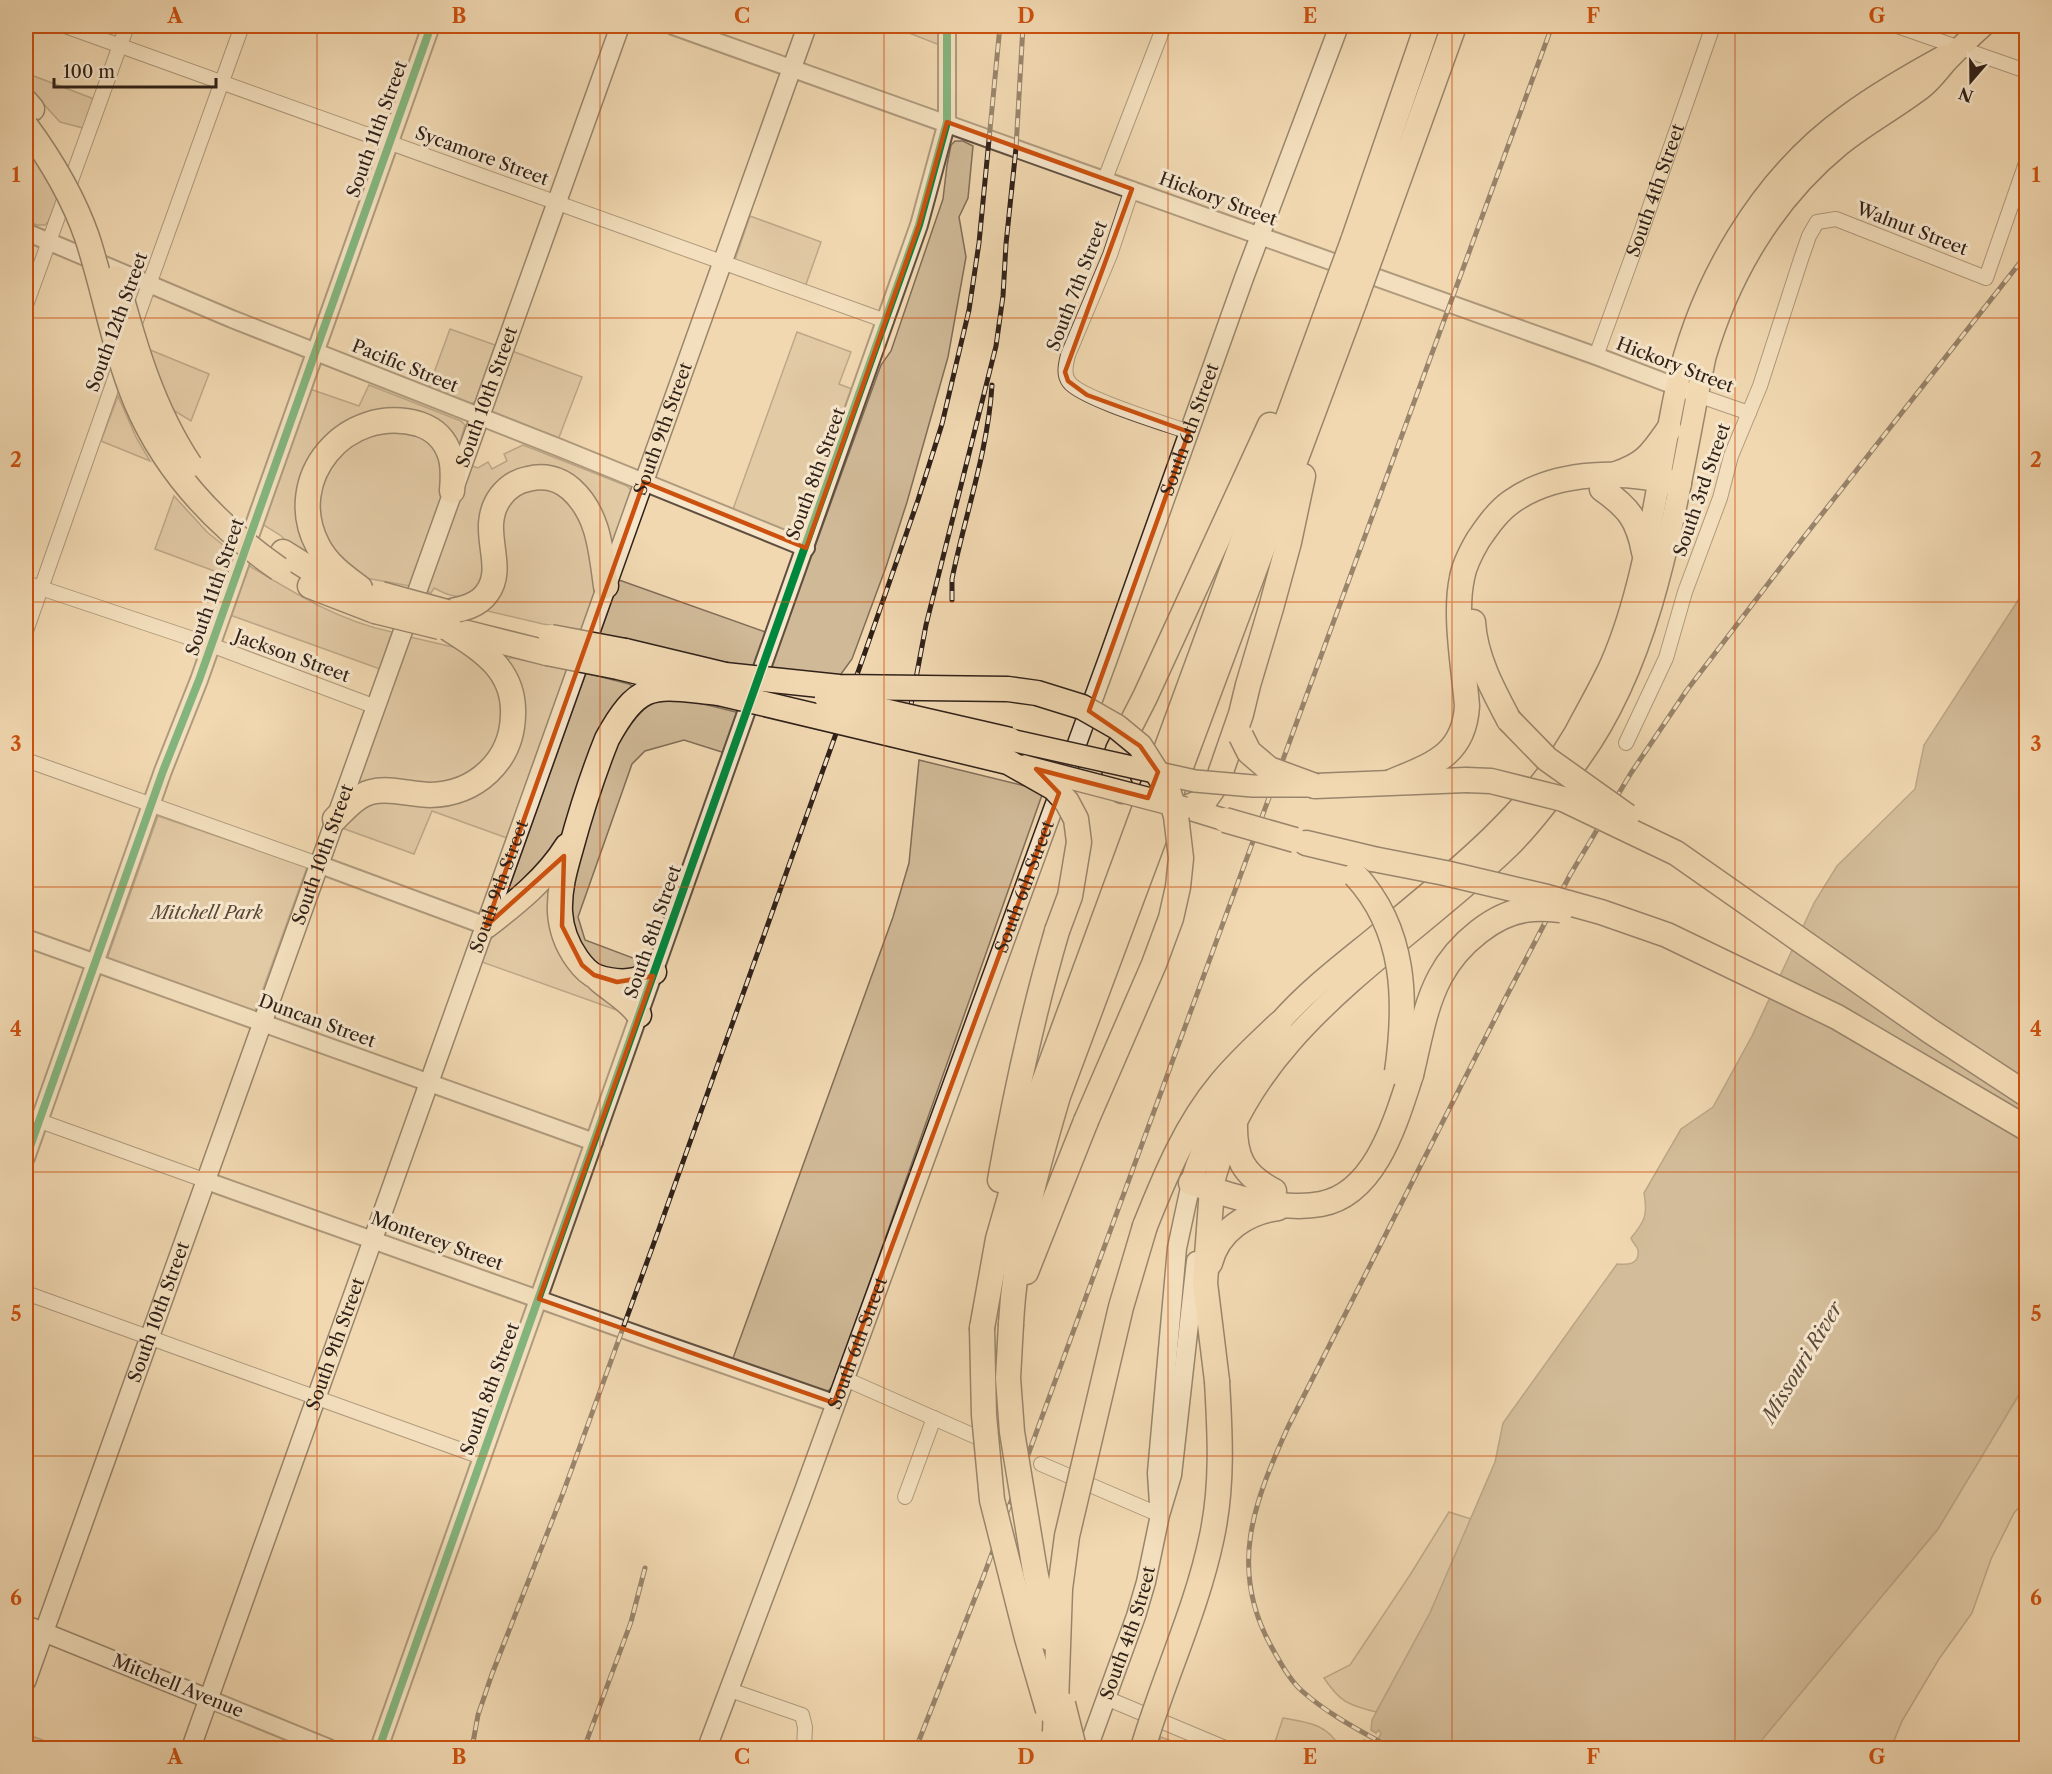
<svg xmlns="http://www.w3.org/2000/svg" width="2052" height="1774" font-family="'Libre Caslon Text',serif">
  <style>
    .green { fill: #d0b997; stroke: #806d58; stroke-width: 1.5 }
    .water { fill: #af9a7d; stroke: #7c6a55; stroke-width: 1.5 }
    .lines { fill: none; stroke-linecap: round; stroke-linejoin: round }
    .minor-casing { stroke: #604f3f; stroke-width: 16 }
    .tertiary-casing { stroke: #604f3f; stroke-width: 20 }
    .secondary-casing { stroke: #302119; stroke-width: 21 }
    .primary-casing { stroke: #302119; stroke-width: 24 }
    .trunk-casing { stroke: #302119; stroke-width: 24 }
    .motorway-casing { stroke: #302119; stroke-width: 27 }
    .minor { stroke: #f6e6cc; stroke-width: 14 }
    .tertiary { stroke: #f6e6cc; stroke-width: 16 }
    .secondary { stroke: #f6e6cc; stroke-width: 18 }
    .primary { stroke: #f1d8b1; stroke-width: 21 }
    .trunk { stroke: #f1d8b1; stroke-width: 21 }
    .motorway { stroke: #f1d8b1; stroke-width: 24 }
    .rail-casing { stroke: #302119; stroke-width: 5 }
    .rail { stroke: #f6e6cc; stroke-width: 3; stroke-dasharray: 9; stroke-linecap: butt }
    .trunk-bridge-casing { stroke: #302119; stroke-width: 24; stroke-linecap: butt }
    .motorway-bridge-casing { stroke: #302119; stroke-width: 27; stroke-linecap: butt }
    .trunk-bridge { stroke: #f1d8b1; stroke-width: 21 }
    .motorway-bridge { stroke: #f1d8b1; stroke-width: 24 }
    .cycleway-casing { stroke: #f6e6cc; stroke-width: 11 }
    .cycleway { stroke: #00873e; stroke-width: 8 }
    .marked { fill: none; stroke: #cc510e; stroke-width: 4.5; stroke-linejoin: round }
    .grid { fill: none; stroke: #cc510e; stroke-width: 1.5; stroke-opacity: 0.55 }
    .labels { text-anchor: middle; dominant-baseline: central; stroke-width: 6; stroke-linejoin: round; paint-order: stroke }
    .street-label { font-size: 18px; fill: #302119; stroke: #f6e6cc }
    .park-label { font-size: 18px; font-style: italic; fill: #584738; stroke: #f6e6cc }
    .water-label { font-size: 20px; font-style: italic; fill: #5c4b3c; stroke: #f6e6cc }
    .neatline { fill: none; stroke: #cc510e; stroke-width: 2 }
    .grid-label { font-size: 20px; text-anchor: middle; font-weight: bold; fill: #cc510e }
  </style>
  <rect width="100%" height="100%" fill="#f1d8b1"/>
  <filter id="stains"><feTurbulence type="fractalNoise" baseFrequency=".00333" numOctaves="4"/><feColorMatrix values="0 0 0 0 .2 0 0 0 0 .09 0 0 0 0 .02 0 0 0 .5 -.17"/></filter>
  <radialGradient id="worn" r=".72"><stop offset=".6" stop-color="#630" stop-opacity="0"/><stop offset="1" stop-color="#630" stop-opacity=".3"/></radialGradient>
  <g class="green">
    <polygon points="906,26 942,26 942,46 904,31"/>
    <polygon points="26,73 94,99 83,128 60,122 26,85"/>
    <polygon points="26,139 60,194 48,222 45,225 37,225 26,221"/>
    <polygon points="955,141 963,141 973,146 968,198 959,217 966,257 948,357 907,502 886,567 852,659 841,674 835,686 769,673 881,365 891,351 943,199 947,165 951,145"/>
    <polygon points="750,216 821,242 805,287 735,260"/>
    <polygon points="450,329 495,345 475,402 470,404 428,389"/>
    <polygon points="797,332 851,352 839,384 857,391 804,535 797,538 732,512"/>
    <polygon points="143,347 209,374 191,421 168,407"/>
    <polygon points="512,351 582,377 558,440 494,414 491,410"/>
    <polygon points="369,385 461,421 465,425 456,456 418,419 316,456 319,561 293,547 280,535 262,524 310,389 359,406"/>
    <polygon points="118,396 136,437 150,461 101,441"/>
    <polygon points="399,429 435,440 445,486 410,586 360,577 347,571 315,527 320,473 352,439"/>
    <path d="M 523,445 L 627,486 L 631,490 L 631,496 L 610,553 L 578,487 L 512,478 L 481,580 C 468,602 454,599 434,588 L 431,593 L 426,591 L 472,466 L 478,468 L 488,462 L 492,469 L 507,461 L 504,454 Z"/>
    <polygon points="545,484 585,513 595,582 593,599 582,630 543,624 479,609 498,548 509,495"/>
    <polygon points="174,496 207,532 233,553 225,575 155,549"/>
    <path d="M 248,565 C 294,593 339,621 392,632 L 380,669 L 230,615 Z"/>
    <polygon points="619,580 768,633 754,669 600,634"/>
    <polygon points="410,637 466,650 501,686 502,742 464,783 352,797"/>
    <polygon points="521,657 568,670 507,838 432,811 414,854 342,828 358,804 494,775 507,661 510,658"/>
    <polygon points="586,673 629,684 640,690 561,848 505,899"/>
    <polygon points="675,697 740,713 725,753 684,740 645,751 632,764 578,917 585,940 641,961 643,966 617,977 580,955 565,904 586,828 621,733 648,700"/>
    <polygon points="919,760 1029,787 1042,795 833,1386 827,1392 732,1361 893,917 909,863"/>
    <polygon points="158,816 307,867 255,1011 107,959"/>
    <polygon points="562,863 555,930 628,1014 482,962 490,940 500,928"/>
    <polygon points="2026,1383 2026,1500 2014,1513 1991,1559 1972,1613 1939,1659 1902,1721 1891,1748 1757,1748 1757,1745 1938,1529"/>
    <path d="M 1449,1512 L 1471,1519 L 1430,1613 L 1376,1712 C 1348,1705 1340,1702 1324,1678 L 1350,1665 L 1410,1575 Z"/>
    <path d="M 1283,1718 C 1307,1722 1328,1724 1340,1748 L 1273,1748 Z"/>
    <polygon points="26,1734 64,1748 26,1748"/>
    <polygon points="1161,1737 1188,1748 1157,1748"/>
  </g>
  <path class="water" d="M 2026,588 L 2026,1383 L 1938,1529 L 1755,1748 L 1357,1748 L 1364,1740 L 1369,1742 L 1369,1745 L 1373,1747 L 1381,1734 L 1379,1730 L 1376,1733 L 1371,1730 L 1372,1720 L 1430,1613 L 1495,1462 L 1503,1423 L 1617,1264 C 1627,1265 1640,1265 1638,1250 C 1637,1246 1632,1242 1631,1238 C 1645,1221 1648,1215 1644,1193 L 1681,1129 L 1713,1107 L 1752,1036 L 1814,903 L 1837,866 L 1915,789 L 1924,745 Z"/>
  <g class="lines">
    <defs>
      <g id="minor">
        <polyline points="65,26 886,321"/>
        <polyline points="1897,26 2026,71"/>
        <polyline points="1105,179 1164,26"/>
        <path d="M 1132,189 L 1110,255 L 1068,355 C 1066,364 1063,374 1069,382 C 1080,398 1166,424 1189,432"/>
        <polyline points="26,305 127,26"/>
        <polyline points="133,329 242,26"/>
        <path id="s1" d="M 1596,356 L 1639,238 L 1713,26"/>
        <polyline points="1697,395 1749,413"/>
        <polyline points="26,583 211,645 376,707"/>
        <polyline points="26,631 120,364"/>
        <polyline points="1626,743 1666,658 1685,592 1720,498 1731,456 1760,386 1801,259 1809,236 1817,222 1836,219 1986,278 2026,163"/>
        <polyline points="26,760 318,864"/>
        <polyline points="26,1116 204,1180"/>
        <polyline points="26,1293 481,1457"/>
        <polyline points="843,1378 1006,1450"/>
        <polyline points="1041,1464 1160,1515"/>
        <polyline points="905,1497 934,1418"/>
        <polyline points="730,1690 802,1715 805,1727 804,1748"/>
        <polyline points="1106,1698 1225,1748"/>
      </g>
      <g id="tertiary">
        <polyline points="673,26 1596,356 1688,391"/>
        <polyline points="26,232 232,319 560,448 806,548"/>
        <polyline points="318,864 486,926"/>
        <polyline points="26,938 594,1142"/>
        <polyline points="26,1158 163,771 199,680 431,26"/>
        <polyline points="204,1180 653,1340 834,1403"/>
        <polyline points="209,1699 329,1748"/>
        <polyline points="379,1748 919,225 947,122 947,26"/>
      </g>
      <g id="secondary">
        <polyline points="1159,1504 1157,1473 1177,1248 1191,1183"/>
        <polyline points="26,1625 209,1699"/>
        <path id="s2" d="M 26,1682 L 620,26"/>
        <path id="s3" d="M 191,1748 L 807,26"/>
        <path id="s4" d="M 707,1748 L 802,1496 L 1109,656 L 1244,278 L 1339,26"/>
        <path id="s5" d="M 1088,1748 L 1136,1616 L 1146,1582 L 1160,1515 L 1172,1475 L 1196,1261"/>
      </g>
      <g id="primary">
        <path d="M 1191,1183 C 1205,1135 1231,1092 1259,1052 C 1265,1042 1272,1032 1279,1023 C 1305,993 1337,968 1368,943 C 1443,881 1525,819 1575,733 C 1587,710 1600,688 1611,664 C 1647,582 1657,479 1676,390 C 1698,285 1760,178 1848,115 C 1878,93 1911,74 1944,56"/>
        <path d="M 1212,1189 C 1248,1031 1401,952 1509,847 C 1535,821 1557,791 1578,761 C 1660,650 1677,489 1705,357 C 1729,275 1773,200 1840,145 C 1866,124 1896,108 1922,88 C 1932,80 1939,70 1947,61 C 1959,49 1970,37 1983,26"/>
      </g>
      <polyline id="trunk" points="1186,808 1225,820"/>
      <g id="motorway">
        <polyline points="26,102 32,109"/>
        <polyline points="1353,241 1427,26"/>
        <polyline points="1375,245 1454,26"/>
        <path d="M 1616,474 C 1646,464 1652,453 1669,429"/>
        <path d="M 1602,489 C 1629,508 1638,520 1644,552"/>
        <polyline points="283,552 310,569 343,582"/>
        <polyline points="310,586 375,611"/>
        <path d="M 360,588 C 344,576 328,565 318,546 C 282,479 346,403 419,424 C 434,429 445,439 450,455 C 454,466 453,479 452,491"/>
        <path d="M 447,612 C 462,609 478,606 487,593 C 508,565 476,529 501,496 C 508,487 517,481 528,479 C 543,475 559,478 571,489 C 599,514 601,551 606,586"/>
        <path d="M 1473,622 C 1475,657 1493,690 1509,720"/>
        <polyline points="467,633 547,653"/>
        <polyline points="625,651 725,675"/>
        <polyline points="618,667 676,681"/>
        <path d="M 1391,782 C 1431,765 1464,756 1467,706 C 1464,668 1454,615 1462,578 C 1464,565 1471,552 1478,540 C 1487,527 1497,512 1511,502 C 1557,469 1626,470 1679,484"/>
        <polyline points="1315,786 1466,780"/>
        <polyline points="1122,791 1115,775 1114,763 1118,750 1145,697 1270,425"/>
        <polyline points="1186,808 1205,800 1217,783 1241,714 1248,685 1271,608 1289,542 1303,476"/>
        <path d="M 335,819 C 345,809 356,796 371,792 C 390,787 411,795 430,795 C 476,794 512,761 513,715 C 515,670 482,650 449,629"/>
        <polyline points="1306,843 1373,859"/>
        <path d="M 486,926 C 516,903 547,878 567,846"/>
        <path d="M 654,972 C 636,983 618,984 597,977 C 589,974 582,966 577,959 C 567,945 561,929 560,912 C 559,889 565,869 571,848 C 581,811 593,774 607,739 C 641,677 656,687 719,693"/>
        <path d="M 599,980 C 613,992 629,1000 639,1015"/>
        <path d="M 1235,1122 C 1234,1157 1243,1175 1274,1191"/>
        <path d="M 1000,1180 C 1015,1096 1033,1013 1057,931"/>
        <path d="M 1191,1183 C 1213,1189 1235,1198 1257,1202 C 1278,1205 1300,1208 1321,1204 C 1376,1194 1396,1120 1411,1075"/>
        <polyline points="1212,1189 1205,1283 1217,1381"/>
        <path d="M 1145,1226 C 1165,1176 1186,1125 1221,1083 C 1238,1062 1259,1043 1279,1024"/>
        <path d="M 1210,1263 C 1218,1231 1247,1212 1278,1208"/>
        <polyline points="1026,1272 1086,1121"/>
        <path d="M 1011,1324 C 1015,1245 1036,1171 1058,1096 L 1354,303"/>
        <polyline points="982,1328 998,1239 1040,1093 1332,298"/>
      </g>
    </defs>
    <use href="#minor" class="minor-casing"/>
    <use href="#tertiary" class="tertiary-casing"/>
    <use href="#secondary" class="secondary-casing"/>
    <use href="#primary" class="primary-casing"/>
    <use href="#trunk" class="trunk-casing"/>
    <use href="#motorway" class="motorway-casing"/>
    <use href="#minor" class="minor"/>
    <use href="#tertiary" class="tertiary"/>
    <use href="#secondary" class="secondary"/>
    <use href="#primary" class="primary"/>
    <use href="#trunk" class="trunk"/>
    <use href="#motorway" class="motorway"/>
    <defs>
      <g id="rail">
        <path d="M 952,600 L 952,579 C 965,515 988,451 992,385"/>
        <polyline points="910,710 926,625 996,346 1003,296 1006,244 1016,148 1023,26"/>
        <polyline points="472,1748 478,1715 492,1674 563,1493 659,1229 863,658 918,500 942,424 969,310 979,243 1000,26"/>
        <polyline points="584,1748 631,1622 645,1568"/>
        <polyline points="916,1748 984,1575 1552,26"/>
        <path d="M 1391,1748 C 1361,1731 1329,1715 1302,1691 C 1289,1679 1280,1662 1271,1646 C 1228,1568 1254,1502 1288,1427 L 1505,999 L 1570,875 L 1631,773 L 1687,690 L 1800,542 L 2026,255"/>
      </g>
    </defs>
    <use href="#rail" class="rail-casing"/>
    <use href="#rail" class="rail"/>
    <defs>
      <g id="trunk-bridge">
        <polyline points="1010,740 1195,781 1253,786 1309,786"/>
        <polyline points="1024,766 1185,808"/>
      </g>
      <g id="motorway-bridge">
        <path d="M 26,126 C 51,160 73,197 87,237 C 105,292 114,349 136,402 C 166,473 217,526 279,569"/>
        <path d="M 116,278 C 134,344 152,408 190,465"/>
        <polyline points="1332,298 1353,241"/>
        <polyline points="1354,303 1375,245"/>
        <polyline points="381,594 447,612"/>
        <polyline points="375,611 440,627"/>
        <polyline points="551,637 625,651"/>
        <polyline points="547,653 618,667"/>
        <polyline points="725,675 839,687 1008,689 1037,693 1082,707 1117,727 1140,746 1168,790 1176,816 1181,858 1178,887 1171,918 1154,964 1086,1121"/>
        <polyline points="719,693 1008,762 1054,788 1067,802 1076,819 1079,842 1070,896 1057,931"/>
        <polyline points="827,698 1010,740"/>
        <polyline points="1509,720 1547,759 1627,816"/>
        <polyline points="1241,736 1249,752 1269,769 1315,786"/>
        <polyline points="1466,780 1491,781 1563,799 1676,853 1930,1031 2026,1094"/>
        <polyline points="1225,820 1295,840"/>
        <polyline points="1373,859 1445,873 1547,897 1601,912 1667,935 1837,1017 2026,1128"/>
        <path d="M 1355,875 C 1406,930 1407,1001 1397,1072"/>
        <path d="M 1411,1075 C 1419,1043 1424,1007 1440,977 C 1457,945 1495,911 1533,909 C 1542,908 1552,909 1561,910"/>
        <polyline points="1011,1324 1008,1378 1012,1432 1035,1571 1049,1638"/>
        <polyline points="982,1328 984,1415 992,1500 1027,1638 1048,1710"/>
        <polyline points="1063,1704 1074,1748"/>
        <polyline points="1055,1732 1060,1589 1067,1536 1121,1307 1145,1226"/>
        <path d="M 1143,1748 C 1164,1677 1197,1609 1212,1536 C 1223,1484 1220,1433 1217,1381"/>
      </g>
    </defs>
    <use href="#trunk-bridge" class="trunk-bridge-casing"/>
    <use href="#motorway-bridge" class="motorway-bridge-casing"/>
    <use href="#trunk-bridge" class="trunk-bridge"/>
    <use href="#motorway-bridge" class="motorway-bridge"/>
    <defs>
      <g id="cycleway">
        <polyline points="26,1158 163,771 199,680 431,26"/>
        <polyline points="379,1748 919,225 947,122 947,26"/>
      </g>
    </defs>
    <use href="#cycleway" class="cycleway-casing"/>
    <use href="#cycleway" class="cycleway"/>
  </g>
  <path d="M0 0H2052V1774H0ZM 947,122 L 1132,189 L 1065,372 L 1068,381 L 1087,395 L 1189,432 L 1089,711 L 1140,746 L 1158,772 L 1148,798 L 1036,769 L 1059,793 L 834,1403 L 539,1299 L 653,976 L 617,982 L 594,975 L 582,965 L 562,926 L 564,856 L 486,926 L 644,482 L 806,548 L 919,225 Z" fill="#f1d8b1" fill-opacity=".55" fill-rule="evenodd"/>
  <path class="marked" d="M 947,122 L 1132,189 L 1065,372 L 1068,381 L 1087,395 L 1189,432 L 1089,711 L 1140,746 L 1158,772 L 1148,798 L 1036,769 L 1059,793 L 834,1403 L 539,1299 L 653,976 L 617,982 L 594,975 L 582,965 L 562,926 L 564,856 L 486,926 L 644,482 L 806,548 L 919,225 Z"/>
  <path class="grid" d="M 317,26 L 317,1748M 600,26 L 600,1748M 884,26 L 884,1748M 1168,26 L 1168,1748M 1452,26 L 1452,1748M 1735,26 L 1735,1748M 26,318 L 2026,318M 26,602 L 2026,602M 26,887 L 2026,887M 26,1172 L 2026,1172M 26,1456 L 2026,1456"/>
  <g class="labels">
    <g class="street-label">
      <text transform="translate(377 129) rotate(-70)">South 11th Street</text>
      <text transform="translate(482 156) rotate(20)">Sycamore Street</text>
      <text stroke="none"><textPath href="#s1" startOffset="176">South 4th Street</textPath></text>
      <text transform="translate(1218 199) rotate(20)">Hickory Street</text>
      <text transform="translate(1912 229) rotate(21)">Walnut Street</text>
      <text transform="translate(1077 286) rotate(-69)">South 7th Street</text>
      <text transform="translate(117 322) rotate(-70)">South 12th Street</text>
      <text transform="translate(1675 365) rotate(21)">Hickory Street</text>
      <text transform="translate(405 366) rotate(22)">Pacific Street</text>
      <text stroke="none"><textPath href="#s2" startOffset="1365">South 10th Street</textPath></text>
      <text stroke="none"><textPath href="#s3" startOffset="1401">South 9th Street</textPath></text>
      <text stroke="none"><textPath href="#s4" startOffset="1404">South 6th Street</textPath></text>
      <text transform="translate(816 474) rotate(-70)">South 8th Street</text>
      <text transform="translate(1702 490) rotate(-71)">South 3rd Street</text>
      <text transform="translate(215 587) rotate(-71)">South 11th Street</text>
      <text transform="translate(292 656) rotate(20)">Jackson Street</text>
      <text stroke="none"><textPath href="#s2" startOffset="879">South 10th Street</textPath></text>
      <text stroke="none"><textPath href="#s3" startOffset="915">South 9th Street</textPath></text>
      <text stroke="none"><textPath href="#s4" startOffset="918">South 6th Street</textPath></text>
      <text transform="translate(653 932) rotate(-71)">South 8th Street</text>
      <text transform="translate(317 1021) rotate(20)">Duncan Street</text>
      <text transform="translate(437 1241) rotate(20)">Monterey Street</text>
      <text stroke="none"><textPath href="#s2" startOffset="393">South 10th Street</textPath></text>
      <text stroke="none"><textPath href="#s4" startOffset="432">South 6th Street</textPath></text>
      <text stroke="none"><textPath href="#s3" startOffset="429">South 9th Street</textPath></text>
      <text transform="translate(490 1389) rotate(-70)">South 8th Street</text>
      <text stroke="none"><textPath href="#s5" startOffset="122">South 4th Street</textPath></text>
      <text transform="translate(178 1686) rotate(22)">Mitchell Avenue</text>
    </g>
    <g class="park-label">
      <text x="207" y="913">Mitchell Park</text>
    </g>
    <g class="water-label">
      <text transform="translate(1802 1362) rotate(-59)">Missouri River</text>
    </g>
  </g>
  <rect width="2052" height="1774" fill="none" stroke="#f1d8b1" stroke-width="66"/>
  <g transform="translate(1971 81) rotate(200)" stroke="#f6e6cc" stroke-width="4.5" paint-order="stroke">
  <path d="M0-4.5L10 22L0 15L-10 22Z" fill="#302119"/>
  <text y="-9" font-size="16" font-weight="bold" text-anchor="middle" fill="#302119">N</text>
  </g>
  <path d="M54 78v9h162v-9" fill="none" stroke="#302119" stroke-width="3"/>
  <text x="63" y="78" font-size="18" fill="#302119" stroke="#f6e6cc" stroke-width="4.5" paint-order="stroke">100 m</text>
  <rect x="33" y="33" width="1986" height="1708" class="neatline"/>
  <g class="grid-label">
    <text x="175" y="23">A</text>
    <text x="459" y="23">B</text>
    <text x="742" y="23">C</text>
    <text x="1026" y="23">D</text>
    <text x="1310" y="23">E</text>
    <text x="1593" y="23">F</text>
    <text x="1877" y="23">G</text>
    <text x="16" y="182">1</text>
    <text x="2036" y="182">1</text>
    <text x="16" y="467">2</text>
    <text x="2036" y="467">2</text>
    <text x="16" y="751">3</text>
    <text x="2036" y="751">3</text>
    <text x="16" y="1036">4</text>
    <text x="2036" y="1036">4</text>
    <text x="16" y="1321">5</text>
    <text x="2036" y="1321">5</text>
    <text x="16" y="1605">6</text>
    <text x="2036" y="1605">6</text>
    <text x="175" y="1764">A</text>
    <text x="459" y="1764">B</text>
    <text x="742" y="1764">C</text>
    <text x="1026" y="1764">D</text>
    <text x="1310" y="1764">E</text>
    <text x="1593" y="1764">F</text>
    <text x="1877" y="1764">G</text>
  </g>
  <rect width="100%" height="100%" filter="url(#stains)"/>
  <rect width="100%" height="100%" fill="url(#worn)"/>
</svg>
